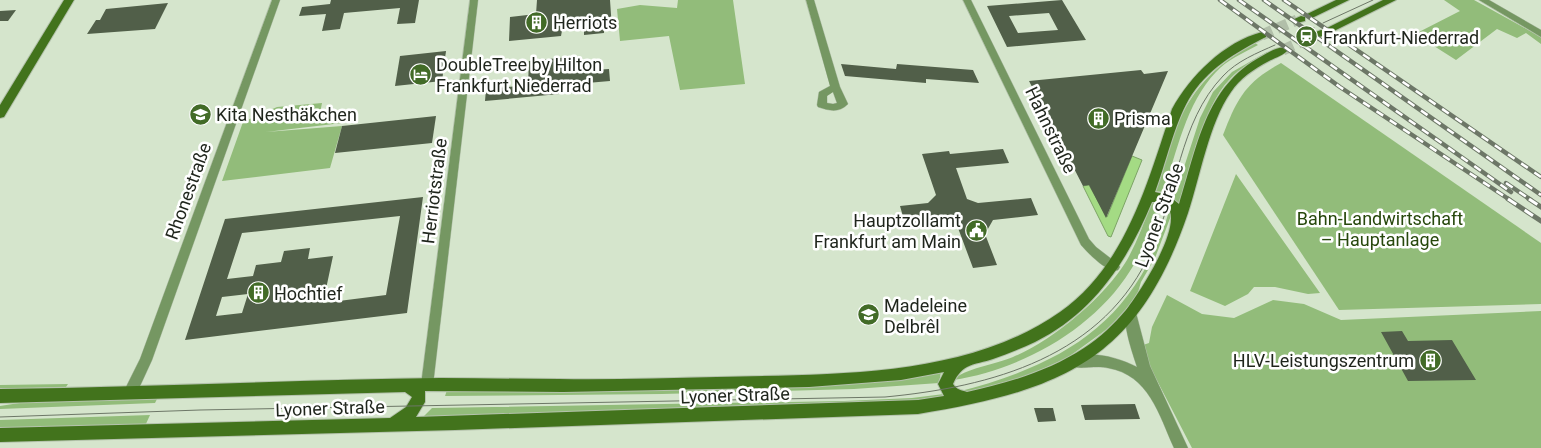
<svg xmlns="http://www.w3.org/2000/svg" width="1541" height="448" font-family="Roboto,sans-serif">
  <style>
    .green { fill: #92bc7a }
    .water { fill: #a4db84; stroke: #7ca465 }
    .building { fill: #515f49; fill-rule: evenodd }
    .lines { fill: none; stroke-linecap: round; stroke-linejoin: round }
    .secondary-tunnel { stroke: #b1bfa9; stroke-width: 11; stroke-dasharray: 11 5.5; stroke-linecap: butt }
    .street-casing { stroke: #b4c2ac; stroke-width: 1 }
    .secondary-casing { stroke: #b4c2ac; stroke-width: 2 }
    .street { fill: #759762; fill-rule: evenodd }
    .secondary { fill: #42731c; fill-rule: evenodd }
    .tram { stroke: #6d7767; stroke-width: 1 }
    .rail-far1-casing { stroke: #6d7767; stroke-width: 4.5 }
    .rail-casing { stroke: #6d7767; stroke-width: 5 }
    .rail-far1 { stroke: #fff; stroke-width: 2.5; stroke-dasharray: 8; stroke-linecap: butt }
    .rail { stroke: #fff; stroke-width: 3; stroke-dasharray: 10; stroke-linecap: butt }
    .labels { text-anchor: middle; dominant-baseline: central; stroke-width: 5; stroke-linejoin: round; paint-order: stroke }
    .poi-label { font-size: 18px; fill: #1f251c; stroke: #fff; text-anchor: start }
    .street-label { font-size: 18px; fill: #1f251c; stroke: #fff }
    .park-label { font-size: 18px; fill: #27480c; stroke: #fff }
  </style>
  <rect width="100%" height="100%" fill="#d5e5cc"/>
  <g class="green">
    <polygon points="678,0 733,0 745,84 680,90 669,36 620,41 617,9 640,5 677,8"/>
    <polygon points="1444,0 1474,0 1541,37 1541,44 1526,33 1517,38 1497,29 1456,60 1415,34 1460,11"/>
    <path d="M 1255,43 L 1258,45 C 1243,53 1227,60 1216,72 C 1186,103 1177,152 1163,192 L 1154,191 C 1178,120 1185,82 1255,43 Z"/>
    <path d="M 1267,52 L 1271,54 C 1256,60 1240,67 1229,80 C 1203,107 1190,172 1179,208 L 1174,198 L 1200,118 L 1213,92 L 1232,72 Z"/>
    <path d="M 1281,63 L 1541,243 L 1541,304 L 1339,310 L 1223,135 C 1237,98 1246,82 1281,63 Z"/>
    <polygon points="322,103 320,113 345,111 342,123 266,132 342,126 330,168 222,181 243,122 277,107"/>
    <polygon points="1236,174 1320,293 1308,294 1275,287 1254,287 1248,294 1225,306 1190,291"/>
    <path d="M 1154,202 L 1160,202 C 1152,226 1144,250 1130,271 C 1093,330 1020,370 953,380 C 963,369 997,364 1013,357 C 1052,341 1105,297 1127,260 C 1137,242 1144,223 1151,204 Z"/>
    <path d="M 1170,208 L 1172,213 L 1155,258 L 1141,282 L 1136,299 L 1114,324 L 1067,358 L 1022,378 L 966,395 L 957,392 C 1066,364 1137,321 1170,208 Z"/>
    <polygon points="1167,295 1202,314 1234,318 1273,300 1304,304 1341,320 1541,311 1541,448 1192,448 1150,367 1143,345 1149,343 1152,327"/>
    <polygon points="941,372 939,383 854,389 662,394 445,396 447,390 810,386 853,384"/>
    <polygon points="68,384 66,387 0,389 0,385"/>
    <polygon points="944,394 946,398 914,402 421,419 432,408 844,401 912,398"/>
    <polygon points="158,397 155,403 0,409 0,406 32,401"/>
    <polygon points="150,415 145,426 0,429 0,420"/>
  </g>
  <polygon class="water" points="1132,156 1142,160 1111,237 1108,236 1083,186 1089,185 1107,217"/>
  <g class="building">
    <polygon points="331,0 419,0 415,23 397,24 400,8 344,13 340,29 322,31 326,14 299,16 302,7 330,4"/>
    <polygon points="537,0 610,0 612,29 604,30 604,33 584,35 584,18 564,20 561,36 509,41 510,17 536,14"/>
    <path d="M 1062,0 L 1086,40 L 1007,47 L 987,6 ZM 1049,13 L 1058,30 L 1018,33 L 1009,16 Z"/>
    <polygon points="168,3 155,29 87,34 96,20 100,20 106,9"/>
    <polygon points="16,10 8,21 0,21 0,11"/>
    <polygon points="446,51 442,81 395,86 400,56"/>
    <polygon points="579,56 579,71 609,69 610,81 564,85 564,88 559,88 559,94 485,101 486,89 528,85 529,61"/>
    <polygon points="841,64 896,69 897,64 973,70 979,83 926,79 926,83 845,76"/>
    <polygon points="1141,70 1144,74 1168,71 1106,218 1089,185 1083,186 1029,81"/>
    <polygon points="436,116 432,143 335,153 342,126"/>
    <polygon points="1003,149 1009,163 956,168 967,199 978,203 1031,198 1038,215 993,220 985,234 997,265 973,268 958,228 948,222 906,227 900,206 928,203 936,195 922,154 949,151 950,154"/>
    <path d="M 423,197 L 407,313 L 185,340 L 225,219 ZM 400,216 L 386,295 L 323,303 L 333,256 L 308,259 L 310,248 L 284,251 L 281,262 L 256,265 L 253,276 L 227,279 L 242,233 ZM 248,294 L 242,313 L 216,316 L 222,297 Z"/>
    <polygon points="1402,331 1408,341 1452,340 1476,380 1408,381 1381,332"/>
    <polygon points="1135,404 1140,419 1085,420 1081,405"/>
    <polygon points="1034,408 1053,408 1056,421 1038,422"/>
  </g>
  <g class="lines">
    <g class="secondary-tunnel">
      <polyline points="1262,35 1297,20"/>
      <polyline points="1283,50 1317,35"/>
    </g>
    <defs>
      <g id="street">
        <polygon points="272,0 280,0 152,360 135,397 130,399 125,397 123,393 140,359"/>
        <polygon points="470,0 478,0 433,385 432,389 427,391 422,389 421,385"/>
        <path d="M 806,0 L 814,0 L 840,87 L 848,104 C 839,113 830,111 818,107 L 817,105 L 819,92 L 830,86 ZM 833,92 L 837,103 L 833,104 L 827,103 L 827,96 Z"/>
        <path d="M 963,0 L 971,0 L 1089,239 L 1096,247 L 1118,264 L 1120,267 L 1118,270 C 1108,274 1088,253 1081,245 Z"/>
        <polygon points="1479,0 1489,0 1541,30 1541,37"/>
        <path d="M 1131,308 L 1135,309 L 1150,366 L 1188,448 L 1174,448 C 1159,415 1149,375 1108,368 C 1096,365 1081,370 1069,366 L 1068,362 L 1069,358 C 1091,350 1117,357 1137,367 C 1133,354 1121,322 1127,309 Z"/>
      </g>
      <g id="secondary">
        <polygon points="64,0 74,0 4,117 0,118 0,105"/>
        <polygon points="1336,0 1349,0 1314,17 1306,17 1305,15"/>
        <polygon points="1383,0 1396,0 1334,31 1326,31 1325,29"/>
        <polygon points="1301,16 1305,17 1305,21 1297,23 1292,20"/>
        <polygon points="1321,30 1325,31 1325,35 1317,38 1313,37 1313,33"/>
        <path d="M 1262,32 L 1266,33 L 1266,37 C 1236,52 1206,70 1189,99 C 1174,125 1166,163 1155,192 L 1168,195 L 1179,204 C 1197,148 1205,86 1262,56 C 1269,52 1278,46 1287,48 L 1288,50 C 1284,55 1275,58 1269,61 C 1254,69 1240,78 1231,92 C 1209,123 1200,177 1188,213 C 1138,360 1063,390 918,414 L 455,430 L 0,442 L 0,428 L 390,418 L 406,407 L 412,397 L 405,392 L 0,403 L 0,389 C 147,387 294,380 440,378 C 480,378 519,379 559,379 C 611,380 664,378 717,377 C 829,374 965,379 1060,312 C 1126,266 1148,181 1172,109 C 1190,76 1224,42 1262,32 ZM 1152,202 C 1202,199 1139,294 1126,310 C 1114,324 1100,338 1084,348 C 1049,371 1008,383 967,392 C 961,390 957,390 953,384 C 956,377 960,371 967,367 C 974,363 985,362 993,359 C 1007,354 1022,348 1035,342 C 1094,313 1128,260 1152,202 ZM 944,372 L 938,384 L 944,396 L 918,400 L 416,417 L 425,402 L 425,391 L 563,392 L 809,387 L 901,380 Z"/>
      </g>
    </defs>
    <use href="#street" class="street-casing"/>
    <use href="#secondary" class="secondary-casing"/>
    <use href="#street" class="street"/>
    <use href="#secondary" class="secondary"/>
    <g class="tram">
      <polyline points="1323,23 1373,0"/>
      <polyline points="1310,29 1314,28"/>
      <path d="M 0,417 L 200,410 L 885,397 C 991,387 1105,357 1152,249 C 1177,193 1179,122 1223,76 C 1237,61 1257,53 1275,45"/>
    </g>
    <defs>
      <g id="rail-far1">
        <polyline points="1220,0 1340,87 1510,200"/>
        <polyline points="1239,0 1511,192"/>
        <polyline points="1264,0 1541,195"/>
        <polyline points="1284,0 1541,177"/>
        <polyline points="1506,183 1531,200"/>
      </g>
      <g id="rail">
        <polyline points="1508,199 1541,221"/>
        <polyline points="1529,199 1541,207"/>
      </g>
    </defs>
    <use href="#rail-far1" class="rail-far1-casing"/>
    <use href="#rail" class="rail-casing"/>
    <use href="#rail-far1" class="rail-far1"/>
    <use href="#rail" class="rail"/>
  </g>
  <defs>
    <symbol id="building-disc" viewBox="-11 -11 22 22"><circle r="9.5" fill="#426b27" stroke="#fff"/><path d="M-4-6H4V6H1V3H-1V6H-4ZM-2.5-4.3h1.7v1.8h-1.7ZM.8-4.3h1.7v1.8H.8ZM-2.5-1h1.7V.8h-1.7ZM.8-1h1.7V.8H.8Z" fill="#fff"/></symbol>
    <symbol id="station-disc" viewBox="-11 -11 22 22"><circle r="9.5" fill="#426b27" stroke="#fff"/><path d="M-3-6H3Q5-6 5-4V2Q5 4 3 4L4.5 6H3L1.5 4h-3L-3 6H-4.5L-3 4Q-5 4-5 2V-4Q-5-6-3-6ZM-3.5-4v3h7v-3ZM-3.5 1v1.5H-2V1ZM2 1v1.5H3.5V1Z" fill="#fff"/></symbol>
    <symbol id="hotel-disc" viewBox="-11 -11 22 22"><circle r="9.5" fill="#426b27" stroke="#fff"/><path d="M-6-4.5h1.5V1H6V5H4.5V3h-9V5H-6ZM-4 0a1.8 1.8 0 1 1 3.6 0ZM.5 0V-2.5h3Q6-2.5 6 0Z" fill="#fff"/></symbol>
    <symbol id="school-disc" viewBox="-11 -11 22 22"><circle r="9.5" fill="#426b27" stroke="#fff"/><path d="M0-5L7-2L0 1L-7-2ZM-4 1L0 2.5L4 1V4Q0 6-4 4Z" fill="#fff"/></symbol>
    <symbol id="civic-disc" viewBox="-11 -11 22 22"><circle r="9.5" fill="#426b27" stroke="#fff"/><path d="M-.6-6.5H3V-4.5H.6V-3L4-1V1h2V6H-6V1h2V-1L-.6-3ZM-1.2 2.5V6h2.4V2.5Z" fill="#fff"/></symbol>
  </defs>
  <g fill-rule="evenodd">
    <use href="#building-disc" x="524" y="10" width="25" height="25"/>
    <use href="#station-disc" x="1294" y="24" width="25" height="25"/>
    <use href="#hotel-disc" x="408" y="62" width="25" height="25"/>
    <use href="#school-disc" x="188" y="102" width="25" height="25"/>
    <use href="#building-disc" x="1086" y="106" width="25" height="25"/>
    <use href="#civic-disc" x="964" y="218" width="25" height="25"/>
    <use href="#building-disc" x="246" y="280" width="25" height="25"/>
    <use href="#school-disc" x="856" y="302" width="25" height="25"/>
    <use href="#building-disc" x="1418" y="348" width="25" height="25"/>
  </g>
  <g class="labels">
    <g class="poi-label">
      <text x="553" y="22">Herriots</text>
      <text x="1323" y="37">Frankfurt-Niederrad</text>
      <text x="436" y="64">DoubleTree by Hilton<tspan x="436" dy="21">Frankfurt Niederrad</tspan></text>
      <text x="216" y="114">Kita Nesthäkchen</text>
      <text x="1114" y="118">Prisma</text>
      <text x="961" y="220" text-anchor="end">Hauptzollamt<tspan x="961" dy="21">Frankfurt am Main</tspan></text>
      <text x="274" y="293">Hochtief</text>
      <text x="884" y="305">Madeleine<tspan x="884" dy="21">Delbrêl</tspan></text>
      <text x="1414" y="360" text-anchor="end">HLV-Leistungszentrum</text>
    </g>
    <g class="street-label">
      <text transform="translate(1051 130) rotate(64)">Hahnstraße</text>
      <text transform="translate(188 191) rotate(-70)">Rhonestraße</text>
      <text transform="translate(434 191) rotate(-83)">Herriotstraße</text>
      <text transform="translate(1159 215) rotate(-70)">Lyoner Straße</text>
      <text transform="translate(735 395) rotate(-2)">Lyoner Straße</text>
      <text transform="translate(330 408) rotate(-2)">Lyoner Straße</text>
    </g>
    <g class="park-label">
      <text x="1380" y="218">Bahn-Landwirtschaft<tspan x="1380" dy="21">– Hauptanlage</tspan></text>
    </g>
  </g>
</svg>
